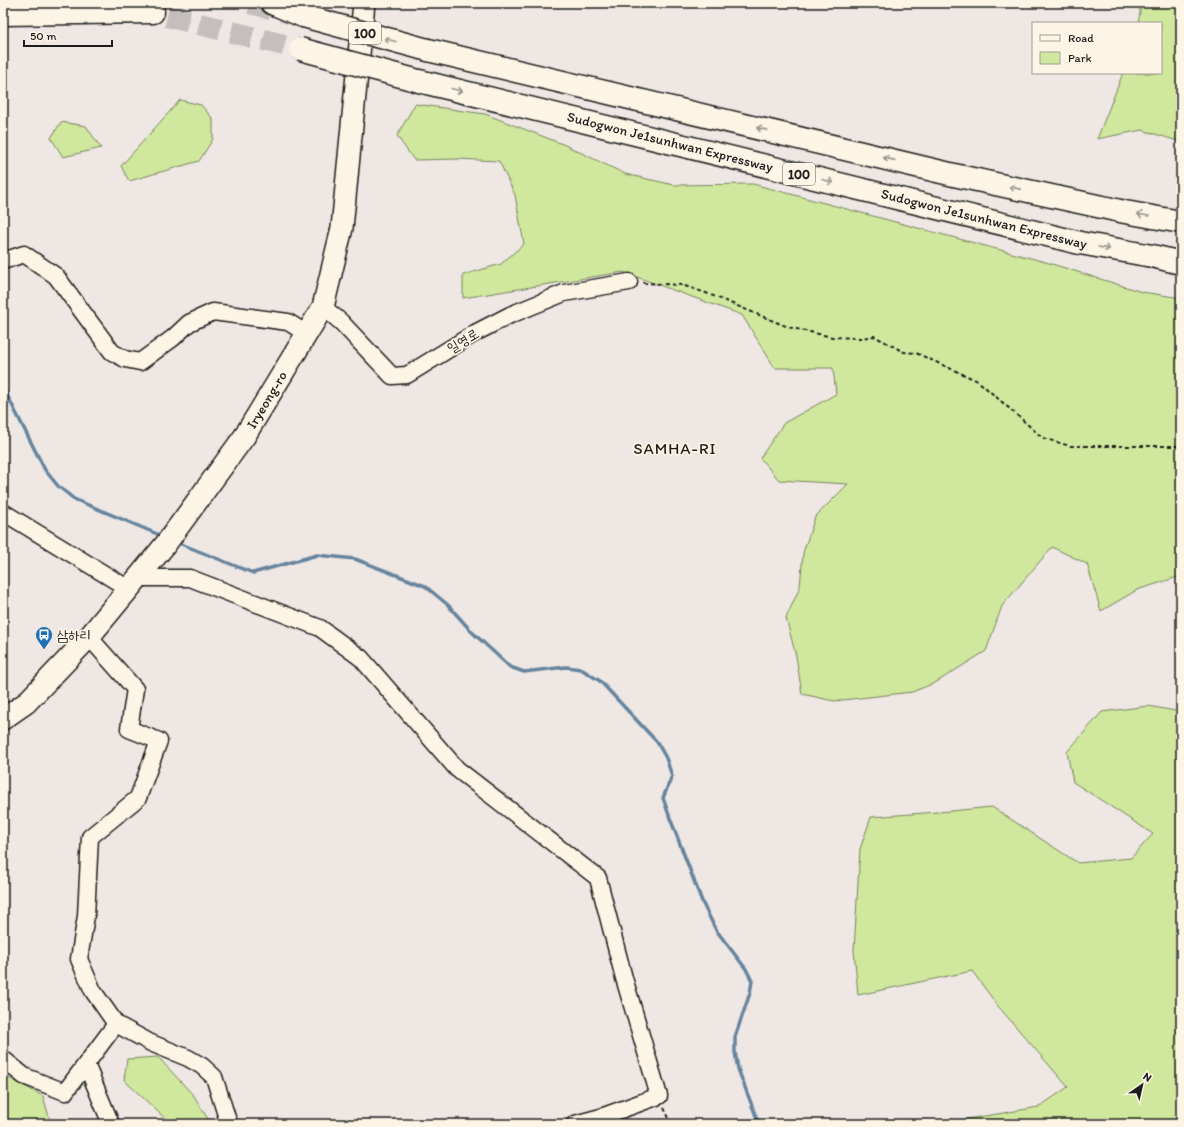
<svg xmlns="http://www.w3.org/2000/svg" width="1184" height="1127" font-family="Itim,'Poor Story',sans-serif">
  <style>
    .green { fill: #d0e89d; stroke: #76825c }
    .lines { fill: none; stroke-linecap: round; stroke-linejoin: round }
    .stream { stroke: #66849e; stroke-width: 3.5 }
    .highway-tunnel { stroke: #c4bebc; stroke-width: 22; stroke-dasharray: 22 11; stroke-linecap: butt }
    .minor-casing { stroke: #1c1c1c; stroke-width: 19 }
    .major-casing { stroke: #1c1c1c; stroke-width: 24 }
    .highway-casing { stroke: #1c1c1c; stroke-width: 25 }
    .path { stroke: #1c1c1c; stroke-width: 2; stroke-dasharray: 4 3; stroke-linecap: butt }
    .minor { stroke: #fcf5e5; stroke-width: 16 }
    .major { stroke: #fcf5e5; stroke-width: 21 }
    .highway { stroke: #fcf5e5; stroke-width: 22 }
    .highway-bridge-casing { stroke: #1c1c1c; stroke-width: 25; stroke-linecap: butt }
    .highway-bridge { stroke: #fcf5e5; stroke-width: 22 }
    .oneway { stroke: #97938b }
    .labels { text-anchor: middle; dominant-baseline: central; stroke-width: 3.5; stroke-linejoin: round; paint-order: stroke }
    .shield { fill: #fcf5e5; stroke: #5f5d58; stroke-width: 1 }
    .shield-label { font-size: 13px; font-weight: bold; fill: #1c1c1c }
    .street-label { font-size: 14px; fill: #1c1c1c; stroke: #fcf5e5 }
    .poi-label { font-size: 14px; fill: #1c1c1c; stroke: #fcf5e5; text-anchor: start }
    .quarter-label { font-size: 16px; letter-spacing: 1px; fill: #1c1c1c; stroke: #fcf5e5 }
  </style>
  <rect width="100%" height="100%" fill="#eee7e4"/>
  <filter id="ink" filterUnits="userSpaceOnUse"><feTurbulence type="fractalNoise" baseFrequency=".025" numOctaves="2"/><feDisplacementMap in="SourceGraphic" scale="8" xChannelSelector="R" yChannelSelector="G"/><feConvolveMatrix kernelMatrix="1 2 1 2 8 2 1 2 1" color-interpolation-filters="sRGB"/></filter>
  <g filter="url(#ink)">
    <g class="green">
      <polygon points="1140,3 1181,3 1181,142 1142,130 1097,139 1123,73 1161,73 1161,23 1138,23 1140,13"/>
      <polygon points="180,100 201,105 213,119 213,139 199,161 129,181 121,166"/>
      <polygon points="415,104 485,114 565,145 625,174 674,185 753,184 1049,263 1142,292 1181,298 1181,576 1137,590 1101,611 1087,564 1052,547 1002,606 986,651 935,683 912,692 834,701 802,694 796,656 786,618 800,587 803,553 815,517 848,484 779,480 760,458 784,423 836,394 833,368 775,368 742,315 623,272 463,298 463,275 501,264 524,244 515,195 499,161 457,159 414,160 397,136"/>
      <polygon points="61,122 86,126 101,148 63,157 51,138"/>
      <polygon points="1148,706 1181,712 1181,1124 946,1124 967,1119 1039,1107 1068,1087 998,1006 972,971 858,995 854,950 860,849 871,817 951,811 992,807 1078,863 1131,858 1153,834 1073,782 1067,752 1102,712"/>
      <polygon points="158,1057 194,1096 211,1124 171,1124 124,1080 127,1059"/>
      <polygon points="3,1075 43,1096 51,1124 3,1124"/>
    </g>
    <g class="lines">
      <g class="stream">
        <polyline points="3,387 45,470 58,486 74,499 162,536"/>
        <polyline points="176,542 253,573 317,555 355,559 425,586 448,605 472,632 510,667 524,672 566,667 581,669 600,681 657,742 666,758 672,776 663,798 670,818 703,904 716,930 746,969 752,981 750,993 735,1037 735,1052 738,1069 759,1124"/>
      </g>
      <g class="highway-tunnel">
        <polyline points="250,3 290,13"/>
        <polyline points="135,8 300,49"/>
      </g>
      <defs>
        <g id="minor">
          <polyline points="3,261 24,254 56,276 112,352 125,359 140,362 173,338 189,323 213,312 288,322 307,334"/>
          <polyline points="323,307 341,322 392,376 407,375 475,333 510,315 564,293 629,282"/>
          <polyline points="3,512 129,589"/>
          <polyline points="137,578 190,578 320,628 361,658 457,769 598,878 624,978 659,1096 601,1117 575,1124"/>
          <polyline points="116,1024 151,1043 188,1058 202,1066 214,1077 229,1124"/>
          <polyline points="3,1059 24,1076 65,1092 116,1024 93,991 79,959 86,916 90,837 138,798 159,741 129,729 135,689 89,637"/>
          <polyline points="86,1064 111,1124"/>
        </g>
        <polyline id="major" points="3,719 26,703 89,637 165,545 244,437 323,307 342,228 364,3"/>
        <g id="highway">
          <polyline points="272,3 303,16"/>
          <polyline points="3,14 153,12"/>
          <polyline points="428,50 954,175 1125,212 1181,222"/>
          <polyline points="419,81 1080,243 1152,256 1181,263"/>
        </g>
      </defs>
      <use href="#minor" class="minor-casing"/>
      <use href="#major" class="major-casing"/>
      <use href="#highway" class="highway-casing"/>
      <g class="path">
        <polyline points="643,283 682,285 706,293 788,327 832,337 861,338 874,336 904,352 916,353 978,381 1043,438 1070,446 1181,446"/>
        <polyline points="664,1108 671,1122 673,1124"/>
        <polyline points="758,1124 764,1123 764,1124"/>
      </g>
      <use href="#minor" class="minor"/>
      <use href="#major" class="major"/>
      <use href="#highway" class="highway"/>
      <defs>
        <g id="highway-bridge">
          <polyline points="303,16 428,50"/>
          <polyline points="300,49 419,81"/>
        </g>
      </defs>
      <use href="#highway-bridge" class="highway-bridge-casing"/>
      <use href="#highway-bridge" class="highway-bridge"/>
    </g>
    <defs><path id="oneway-shaft" d="M-6 0H5M1.5-3L5.5 0L1.5 3" fill="none" stroke-width="1.6" stroke-linecap="round" stroke-linejoin="round"/></defs>
    <g class="oneway">
      <use href="#oneway-shaft" transform="translate(390 40) rotate(-165)"/>
      <use href="#oneway-shaft" transform="translate(457 90) rotate(14)"/>
      <use href="#oneway-shaft" transform="translate(762 129) rotate(-167)"/>
      <use href="#oneway-shaft" transform="translate(889 159) rotate(-167)"/>
      <use href="#oneway-shaft" transform="translate(828 181) rotate(14)"/>
      <use href="#oneway-shaft" transform="translate(1015 188) rotate(-167)"/>
      <use href="#oneway-shaft" transform="translate(1143 215) rotate(-171)"/>
      <use href="#oneway-shaft" transform="translate(1104 248) rotate(10)"/>
    </g>
  </g>
  <defs>
    <symbol id="bus-pin" viewBox="-11 -11 22 30"><path d="M0 17L-7.5 6A9.5 9.5 0 1 1 7.5 6Z" fill="#1f6fb2" stroke="#fcf5e5"/><path d="M-5-6H5V4H4V6H2V4H-2V6H-4V4H-5ZM-3.5-4V0h7V-4ZM-3.5 1.2v1.5H-2V1.2ZM2 1.2v1.5H3.5V1.2Z" fill="#fff"/></symbol>
  </defs>
  <g fill-rule="evenodd">
    <use href="#bus-pin" x="34" y="625" width="20" height="27"/>
  </g>
  <g class="labels">
    <g class="shield">
      <rect x="349" y="22" width="32" height="22" rx="3"/>
      <rect x="783" y="163" width="32" height="22" rx="3"/>
    </g>
    <g class="shield-label">
      <text x="365" y="33">100</text>
      <text x="799" y="174">100</text>
    </g>
    <g class="street-label">
      <text transform="translate(670 142) rotate(14)">Sudogwon Je1sunhwan Expressway</text>
      <text transform="translate(984 219) rotate(14)">Sudogwon Je1sunhwan Expressway</text>
      <text transform="translate(463 341) rotate(-31)">일영로</text>
      <text transform="translate(267 400) rotate(-59)">Iryeong-ro</text>
    </g>
    <g class="poi-label">
      <text x="57" y="635">삼하리</text>
    </g>
    <g class="quarter-label">
      <text x="675" y="448">SAMHA-RI</text>
    </g>
  </g>
  <rect width="1184" height="1127" fill="none" stroke="#fcf5e5" stroke-width="16"/>
  <rect x="8" y="8" width="1168" height="1111" fill="none" stroke="#1c1c1c" stroke-width="1.5" filter="url(#ink)"/>
  <rect x="1032" y="22" width="130" height="52" fill="#fcf5e5" stroke="#a29e95"/>
  <rect x="1040" y="35" width="20" height="6" fill="#fcf5e5" stroke="#a29e95"/>
  <text x="1068" y="42" font-size="12" fill="#1c1c1c">Road</text>
  <rect x="1040" y="52" width="20" height="12" fill="#d0e89d" stroke="#a29e95"/>
  <text x="1068" y="62" font-size="12" fill="#1c1c1c">Park</text>
  <g transform="translate(1142 1085) rotate(34)" stroke="#fcf5e5" stroke-width="3" paint-order="stroke">
  <path d="M0-3L7 15L0 10L-7 15Z" fill="#1c1c1c"/>
  <text y="-6" font-size="11" font-weight="bold" text-anchor="middle" fill="#1c1c1c">N</text>
  </g>
  <path d="M24 40v6h88v-6" fill="none" stroke="#1c1c1c" stroke-width="2"/>
  <text x="30" y="40" font-size="12" fill="#1c1c1c" stroke="#fcf5e5" stroke-width="3" paint-order="stroke">50 m</text>
</svg>
